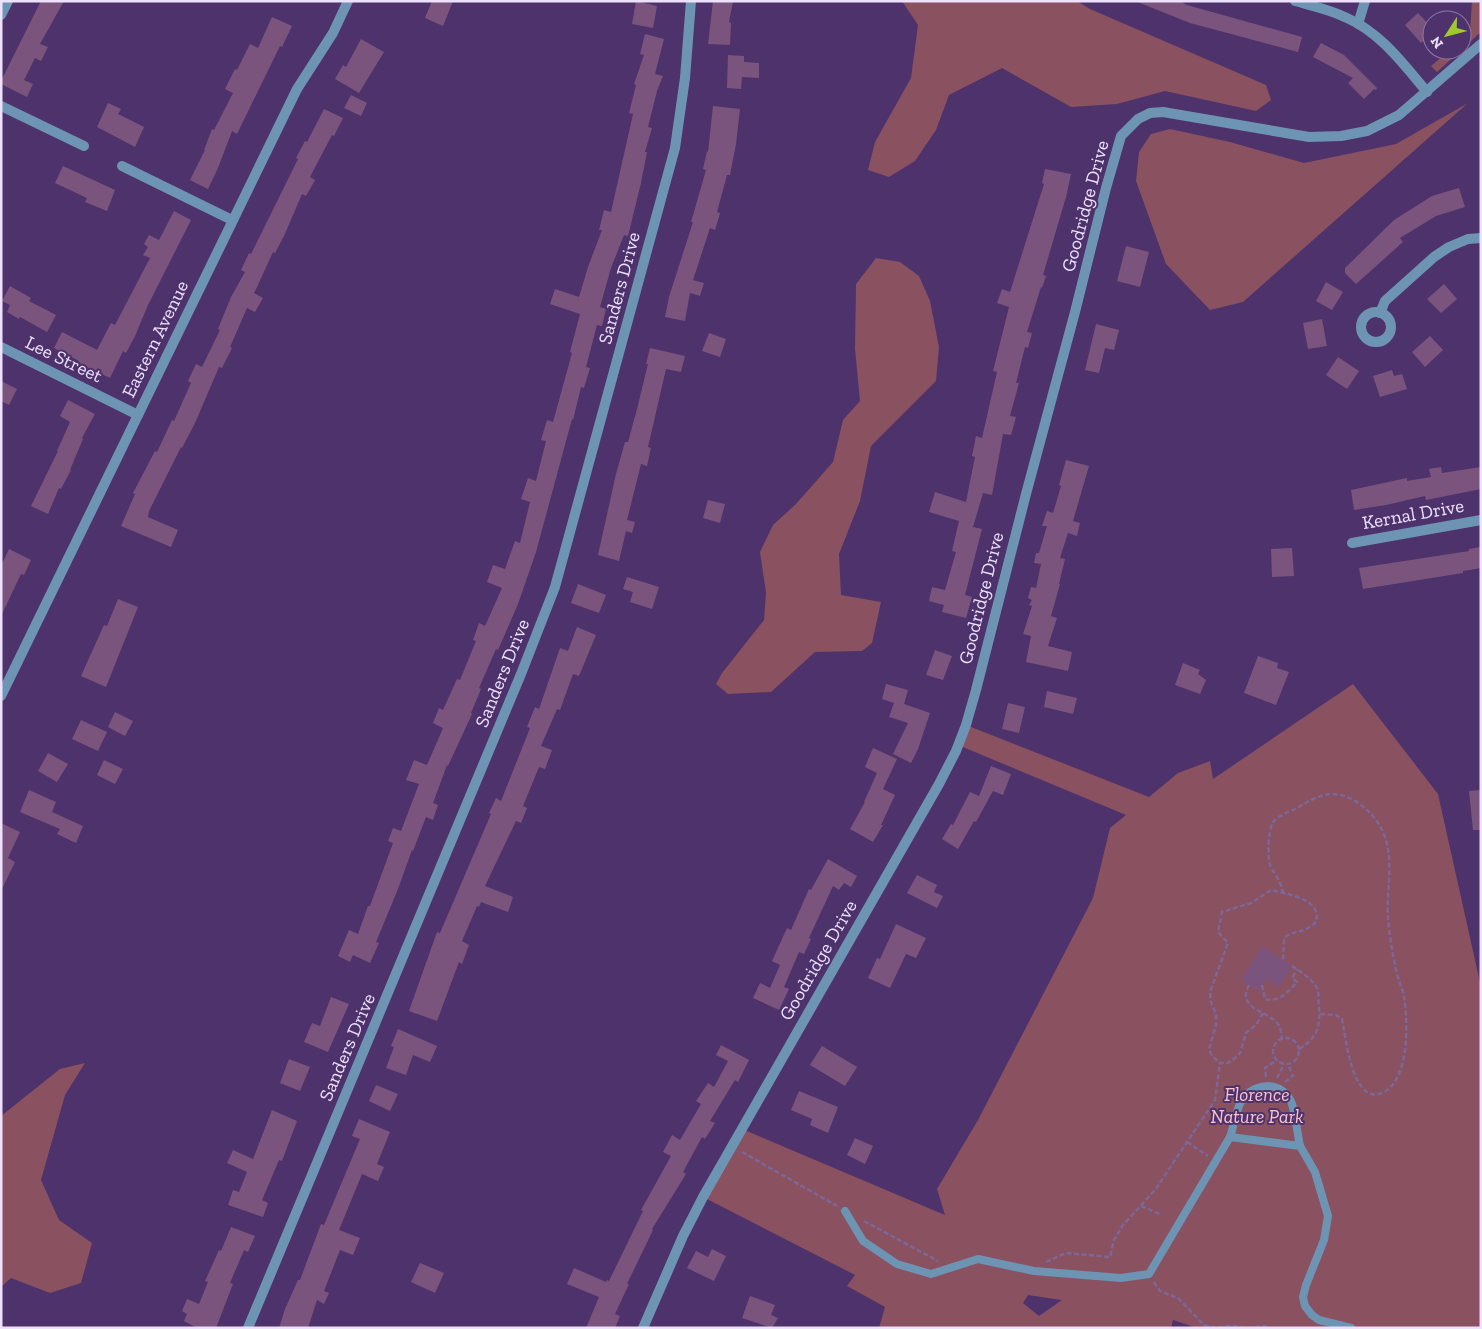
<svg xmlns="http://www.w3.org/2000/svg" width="1482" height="1329" font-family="'Zilla Slab',serif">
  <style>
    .green { fill: #8a5160; fill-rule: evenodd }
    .building { fill: #7b547e }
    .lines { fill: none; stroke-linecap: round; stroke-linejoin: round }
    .path { stroke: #7d6798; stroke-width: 2.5; stroke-dasharray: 5 2.5; stroke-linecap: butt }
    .lane { stroke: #6e94b4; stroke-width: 8 }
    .street { stroke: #6e94b4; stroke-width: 10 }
    .labels { text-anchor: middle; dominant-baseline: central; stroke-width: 4; stroke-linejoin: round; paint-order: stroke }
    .street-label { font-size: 19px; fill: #ede1fe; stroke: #4d326b }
    .park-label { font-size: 19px; font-style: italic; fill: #fdc4d0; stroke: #4d326b }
  </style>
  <rect width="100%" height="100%" fill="#4d326b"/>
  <g class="green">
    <polygon points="902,1 1077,1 1090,9 1266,85 1271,100 1256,111 1165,91 1117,104 1071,107 1002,68 949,95 936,130 915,161 889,177 868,170 875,142 911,78 918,25"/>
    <polygon points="1472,1 1481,1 1481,32 1462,49 1462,40 1470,32"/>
    <polygon points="1450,50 1461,50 1437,72 1431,66"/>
    <polygon points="1468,103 1243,302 1210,310 1166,264 1136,181 1139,152 1151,134 1170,129 1230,142 1304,163 1396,144"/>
    <polygon points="876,258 900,262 919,276 930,301 939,347 936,381 871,446 860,501 839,554 841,595 881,602 872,643 862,651 815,652 771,692 728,694 716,684 722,673 764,620 766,593 760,552 773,525 796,504 833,462 843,420 860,401 855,349 856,284"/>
    <path d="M 1353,684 L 1438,794 L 1481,987 L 1481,1328 L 1197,1328 L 1173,1320 L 1171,1328 L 879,1328 L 885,1307 L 847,1286 L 855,1275 L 703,1197 L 742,1129 L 945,1215 L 937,1189 L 978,1120 L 1093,898 L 1110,828 L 1126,815 L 958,745 L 966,725 L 1149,797 L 1178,773 L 1210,761 L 1213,779 ZM 1028,1295 L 1061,1300 L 1062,1300 L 1039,1316 L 1023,1303 Z"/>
    <polygon points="85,1063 65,1095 41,1180 59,1220 92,1243 81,1283 50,1293 11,1278 1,1287 1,1116 60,1069"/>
  </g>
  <g class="building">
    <polygon points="41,1 64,1 40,44 48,47 41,61 35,58 24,80 33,84 27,97 1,84 1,81"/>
    <polygon points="432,1 453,1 443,26 425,18"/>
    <polygon points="636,1 657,6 653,28 632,24"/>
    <polygon points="713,1 733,1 729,22 731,23 730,45 708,44"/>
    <polygon points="1135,1 1180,1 1187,5 1302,37 1298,52 1190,23"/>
    <polygon points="1418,13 1432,28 1432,32 1421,43 1405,25"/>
    <polygon points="272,17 292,26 282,47 280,46 237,134 232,131 218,168 208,189 190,180 205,150 204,150 212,129 214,130 233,93 225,89 235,69 237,70 250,44 258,48"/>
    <polygon points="645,34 664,39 655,74 663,76 657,91 648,127 652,128 645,152 647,152 641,183 628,236 624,235 611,268 600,307 606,309 602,326 597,325 586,367 590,368 584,388 581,387 573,420 572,419 536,552 518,604 498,650 496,649 479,688 481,689 471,713 472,714 448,766 447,765 433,803 438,805 433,820 426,817 413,851 412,850 398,889 376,942 379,943 370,963 353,955 350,962 338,956 349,930 358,934 368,906 370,906 393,843 388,841 393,828 401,831 419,784 406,780 414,760 427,765 443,728 433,723 439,708 443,710 457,679 460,680 476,641 473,640 479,623 485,626 502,588 487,582 493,565 505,569 515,541 520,543 530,502 521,499 528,478 536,481 546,441 541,440 547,420 553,422 572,353 570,352 580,314 550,304 555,289 579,297 588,267 602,230 599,230 604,210 611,212 633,114 629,113 636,85 634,84 644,55 640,54"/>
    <polygon points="361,39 384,52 359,93 335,79 343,65 346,67"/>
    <polygon points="1321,43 1344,55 1377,88 1376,90 1374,89 1364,99 1348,83 1353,78 1313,57"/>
    <polygon points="728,55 744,56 744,62 759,63 759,78 742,77 741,89 727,88"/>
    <polygon points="351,95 367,103 361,116 344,108"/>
    <polygon points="108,103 121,109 118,114 144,127 135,147 97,127"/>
    <polygon points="713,106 740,109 736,144 730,175 727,175 717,212 720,213 715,230 710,228 693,280 704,283 700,296 690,293 685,321 665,317 669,297 693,222 691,222 706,170 703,169 707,151 708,152"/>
    <polygon points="324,109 343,118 334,136 332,135 310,177 315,180 306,196 302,194 284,236 275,253 273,252 257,287 254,293 263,298 255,312 247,308 230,347 232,348 222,368 219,367 195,423 182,448 181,447 149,511 148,517 178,530 171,547 121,526 135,494 133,493 155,451 157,452 172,420 174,421 191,383 188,381 196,364 202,367 220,330 218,329 231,297 245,272 241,270 249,253 251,254 298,159 296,158 305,141 307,142"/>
    <polygon points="63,166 115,190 107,211 85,202 87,198 55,183"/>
    <polygon points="1045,169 1071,174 1066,197 1043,275 1046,276 1042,288 1041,287 1027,332 1032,333 1028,348 1025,347 1016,383 1019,383 1010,416 1016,417 1011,435 1003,434 992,495 983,493 973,527 982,529 965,595 972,597 966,618 942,612 944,605 929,601 932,587 945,590 956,552 952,551 959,521 929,512 935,492 966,502 975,457 972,456 976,436 982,438 997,372 993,371 1009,307 997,303 1002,289 1010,292 1044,184 1042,183"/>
    <polygon points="1459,188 1465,207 1436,216 1400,238 1403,242 1356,284 1345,273 1345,268 1394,220 1432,196"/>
    <polygon points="174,211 191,220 148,305 135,336 126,353 123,351 110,378 78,363 79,361 54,348 62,332 97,350 111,323 115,325 150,258 143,255 148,247 144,244 149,235 159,240"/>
    <polygon points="1126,246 1149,252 1140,287 1117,281"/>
    <polygon points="1326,282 1343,292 1332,310 1316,301"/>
    <polygon points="1444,284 1457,299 1441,313 1427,299"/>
    <polygon points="10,286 31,298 29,301 56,315 47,332 20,317 19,319 7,312 10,305 2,301"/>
    <polygon points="1322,319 1327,346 1308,349 1303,323"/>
    <polygon points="1096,324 1119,330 1114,350 1105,348 1099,373 1085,370"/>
    <polygon points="709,333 726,339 720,357 702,351"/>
    <polygon points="1430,336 1443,350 1425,367 1412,352"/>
    <polygon points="650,348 685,356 681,372 666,369 648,447 651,448 647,466 641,464 627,520 635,522 632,533 626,531 619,561 598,555 616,474 625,442 628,442 636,413 648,364 646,364"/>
    <polygon points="1338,357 1359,371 1347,389 1326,375"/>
    <polygon points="1392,370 1394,376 1402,374 1407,389 1380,397 1373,376"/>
    <polygon points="1,381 17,389 9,405 1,401"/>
    <polygon points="68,400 95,414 82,438 83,439 70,470 71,470 61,489 59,488 48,514 31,506 58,451 57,451 70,422 60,416"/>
    <polygon points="1066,460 1089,466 1073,521 1080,523 1077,536 1068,533 1060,558 1065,559 1059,584 1060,584 1051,616 1057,618 1048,646 1072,652 1068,671 1026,662 1031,636 1023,634 1032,606 1029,605 1032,600 1028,598 1031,587 1036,588 1041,564 1034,563 1036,553 1039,553 1047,526 1042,526 1047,511 1053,513 1061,486 1059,485"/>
    <polygon points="1441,467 1442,473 1481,467 1481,489 1426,500 1425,496 1386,505 1354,510 1351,490 1407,478 1407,481 1431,477 1429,469"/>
    <polygon points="708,500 725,504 720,523 703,518"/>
    <polygon points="1481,547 1481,568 1463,571 1463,573 1363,589 1359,568 1469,551 1469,549"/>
    <polygon points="1292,548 1294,576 1272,577 1271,549"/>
    <polygon points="9,549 31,560 24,575 21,574 1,616 1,566"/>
    <polygon points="627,577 659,587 652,609 630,602 633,592 623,589"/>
    <polygon points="578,584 606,595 599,613 571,603"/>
    <polygon points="118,599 138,607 106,687 81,676 104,625 107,626"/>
    <polygon points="577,627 596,635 579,676 573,674 560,710 557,709 541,746 552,750 545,769 539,767 523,806 527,808 521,823 516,821 485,886 513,897 508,912 481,902 479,907 477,906 462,941 469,945 462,964 459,962 437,1021 409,1011 437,932 440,933 491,814 489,813 496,798 501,801 530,728 527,727 535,707 539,709 560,648 568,651"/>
    <polygon points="935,650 952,656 943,680 926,675"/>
    <polygon points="1258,656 1278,663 1277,668 1289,672 1276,705 1244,693"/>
    <polygon points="1183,663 1200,670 1198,674 1206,680 1200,694 1175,685"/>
    <polygon points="886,684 908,690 904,704 930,713 918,749 911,763 893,754 908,723 889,717 894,703 882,699"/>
    <polygon points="1047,691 1077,698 1073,714 1044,707"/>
    <polygon points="1008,703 1025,707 1019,733 1002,729"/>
    <polygon points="115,712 133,721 125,736 108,727"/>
    <polygon points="81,720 107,732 98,751 72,739"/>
    <polygon points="873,748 897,759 883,789 895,795 881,825 883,825 873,842 850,829 865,802 864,802 877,773 865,767"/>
    <polygon points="48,753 68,764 57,782 38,771"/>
    <polygon points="104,760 123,769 115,784 97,775"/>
    <polygon points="991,766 1011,774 1003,795 993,791 976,822 974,821 958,849 942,839 951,824 953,825 970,792 979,796"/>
    <polygon points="29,790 56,802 52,812 83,826 76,843 57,834 60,829 20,812"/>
    <polygon points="1481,790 1481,830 1473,830 1469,791"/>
    <polygon points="1,823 20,832 8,858 15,862 1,891"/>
    <polygon points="828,859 857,876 851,887 844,883 839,890 833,886 809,938 811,939 804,954 799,952 784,987 789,989 779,1010 753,998 760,983 770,988 780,965 772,961 787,928 791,930 809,889 811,890"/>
    <polygon points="917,875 937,885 934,892 943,896 937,908 907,893"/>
    <polygon points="896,924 926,938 916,958 906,954 890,988 868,978 877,958 880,959"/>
    <polygon points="1262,946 1292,966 1279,987 1266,978 1259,991 1241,980"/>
    <polygon points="331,997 349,1004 328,1052 304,1042 312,1023 320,1026"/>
    <polygon points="398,1029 437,1046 430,1062 413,1055 406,1075 386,1068 394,1047 391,1046"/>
    <polygon points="721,1045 749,1060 738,1082 735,1080 710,1121 715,1123 705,1139 702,1137 683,1172 686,1174 652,1229 653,1230 627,1284 629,1284 615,1314 620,1316 615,1328 586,1328 599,1297 567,1284 574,1268 606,1282 607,1280 609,1281 643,1211 641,1210 671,1156 663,1152 672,1135 680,1140 701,1104 696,1101 708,1083 714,1087 728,1061 716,1055"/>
    <polygon points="822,1046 857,1067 845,1086 810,1065"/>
    <polygon points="289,1059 310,1067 300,1091 280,1083"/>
    <polygon points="376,1085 398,1094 390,1111 369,1101"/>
    <polygon points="799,1091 838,1107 828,1133 810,1125 812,1119 791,1110"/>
    <polygon points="272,1110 297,1121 282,1161 279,1160 262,1200 268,1203 263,1217 228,1205 233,1190 239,1192 247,1172 227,1163 233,1150 253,1159"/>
    <polygon points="359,1119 390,1132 377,1164 384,1167 378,1181 362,1174 339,1230 360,1238 353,1255 340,1250 324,1291 329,1293 324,1304 317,1300 308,1328 279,1328 285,1309 298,1280 300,1280 321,1224 324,1225 360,1139 352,1136"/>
    <polygon points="855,1138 873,1146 865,1164 847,1155"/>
    <polygon points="231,1227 255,1236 248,1252 244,1250 230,1283 233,1284 216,1328 197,1328 184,1321 187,1314 182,1311 187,1299 199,1304 208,1282 205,1281 219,1250 221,1251"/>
    <polygon points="712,1249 726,1256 714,1281 687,1268 696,1251 708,1257"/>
    <polygon points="420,1263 444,1273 435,1293 411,1282"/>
    <polygon points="750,1296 775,1305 771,1315 778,1318 772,1328 742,1318"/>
  </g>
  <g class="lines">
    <g class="path">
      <path d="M 1283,894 C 1282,882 1276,877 1271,867 C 1267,859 1268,830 1273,822 C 1277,816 1289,812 1295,809 C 1306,803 1318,795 1330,794 C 1352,793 1374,812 1383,832 C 1395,858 1386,891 1388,918 C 1389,935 1393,954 1396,970 C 1398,979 1402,987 1404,996 C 1408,1022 1410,1081 1382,1093 C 1352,1105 1346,1038 1342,1019 L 1336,1015 L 1319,1014"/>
      <path d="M 1292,966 C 1301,972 1313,979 1318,990 C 1319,995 1318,1002 1319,1006 C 1320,1028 1318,1037 1299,1049"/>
      <path d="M 1249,985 C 1236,1009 1267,1010 1278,1024 C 1281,1028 1281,1034 1282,1039"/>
      <path d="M 1262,985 L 1265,999 C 1279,1003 1289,991 1297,982 L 1292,978 L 1297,969"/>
      <path d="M 1263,1013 L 1256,1025 L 1246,1033 L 1240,1053 L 1235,1058 L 1228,1063 L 1220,1063 L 1212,1056 L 1209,1049 L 1216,1025 L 1216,1014 L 1211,1002 L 1210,992 L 1228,943 L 1218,932 L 1222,912 L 1251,903 L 1271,890 C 1285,894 1313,897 1317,914 C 1317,917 1316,920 1316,922 C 1304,934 1296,929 1284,938 L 1283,960"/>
      <circle cx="1286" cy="1051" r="13"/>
      <polyline points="1266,1077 1265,1068 1277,1060"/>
      <polyline points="1277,1078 1284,1064"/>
      <polyline points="1285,1082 1293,1076 1288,1064"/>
      <polyline points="1187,1142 1208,1156"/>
      <polyline points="742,1152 837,1206"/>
      <polyline points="1141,1206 1162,1215"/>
      <polyline points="864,1221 938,1261"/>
      <polyline points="1046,1262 1066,1253 1110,1257 1114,1240 1123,1225 1155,1190 1215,1100 1220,1063"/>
      <polyline points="1154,1282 1160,1291 1178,1298 1204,1325 1216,1328"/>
      <path d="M 1218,1328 C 1235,1323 1237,1328 1250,1328 C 1260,1327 1260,1324 1270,1328"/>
    </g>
    <g class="lane">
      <path d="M 1230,1137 C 1234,1126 1236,1109 1242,1100 C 1255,1081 1284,1081 1292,1104 C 1296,1117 1297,1132 1300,1146"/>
      <polyline points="845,1211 863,1241 897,1264 931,1274 978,1259 1034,1271 1121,1278 1149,1274 1230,1137 1300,1146 1315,1172 1328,1216 1324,1240 1306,1285 1303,1297 1305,1306 1312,1315 1319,1320 1351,1328"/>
    </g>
    <g class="street">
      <path d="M 1295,1 C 1313,6 1331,10 1347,18 C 1381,33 1404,65 1427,92"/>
      <polyline points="1,15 8,1"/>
      <polyline points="1358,24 1365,1"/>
      <polyline points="1,106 84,146"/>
      <polyline points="122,166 232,220"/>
      <circle cx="1376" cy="327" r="15"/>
      <polyline points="1380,313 1385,301 1434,257 1449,247 1468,239 1481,238"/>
      <polyline points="1,347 138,415"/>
      <polyline points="1352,543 1481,520"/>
      <polyline points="1,696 297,89 333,33 348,1"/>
      <polyline points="248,1328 521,674 555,587 675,148 685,78 691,1"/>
      <polyline points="643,1328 683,1236 703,1197 939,784 956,751 966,725 976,690 1026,494 1075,312 1106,188 1121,136 1138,119 1150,113 1163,112 1309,137 1341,136 1367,131 1399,115 1481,44"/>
    </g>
  </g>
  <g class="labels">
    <g class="street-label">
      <text transform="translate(1085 206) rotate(-75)">Goodridge Drive</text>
      <text transform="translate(619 288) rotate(-75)">Sanders Drive</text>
      <text transform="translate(155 339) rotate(-64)">Eastern Avenue</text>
      <text transform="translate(64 359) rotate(26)">Lee Street</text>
      <text transform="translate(1413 514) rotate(-10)">Kernal Drive</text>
      <text transform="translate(981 598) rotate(-76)">Goodridge Drive</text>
      <text transform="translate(502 673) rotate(-68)">Sanders Drive</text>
      <text transform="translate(818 960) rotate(-60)">Goodridge Drive</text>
      <text transform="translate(347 1047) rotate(-67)">Sanders Drive</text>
    </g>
    <g class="park-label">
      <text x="1257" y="1094">Florence<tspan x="1257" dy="22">Nature Park</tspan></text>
    </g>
  </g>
  <rect width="1482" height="1329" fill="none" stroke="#ede1fe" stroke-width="5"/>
  <g transform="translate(1447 35) rotate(234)"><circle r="24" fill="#4d326b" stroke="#8d78a6"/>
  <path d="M0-4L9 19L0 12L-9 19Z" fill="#a0c92c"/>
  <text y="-8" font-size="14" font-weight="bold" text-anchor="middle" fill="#ede1fe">N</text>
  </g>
</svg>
